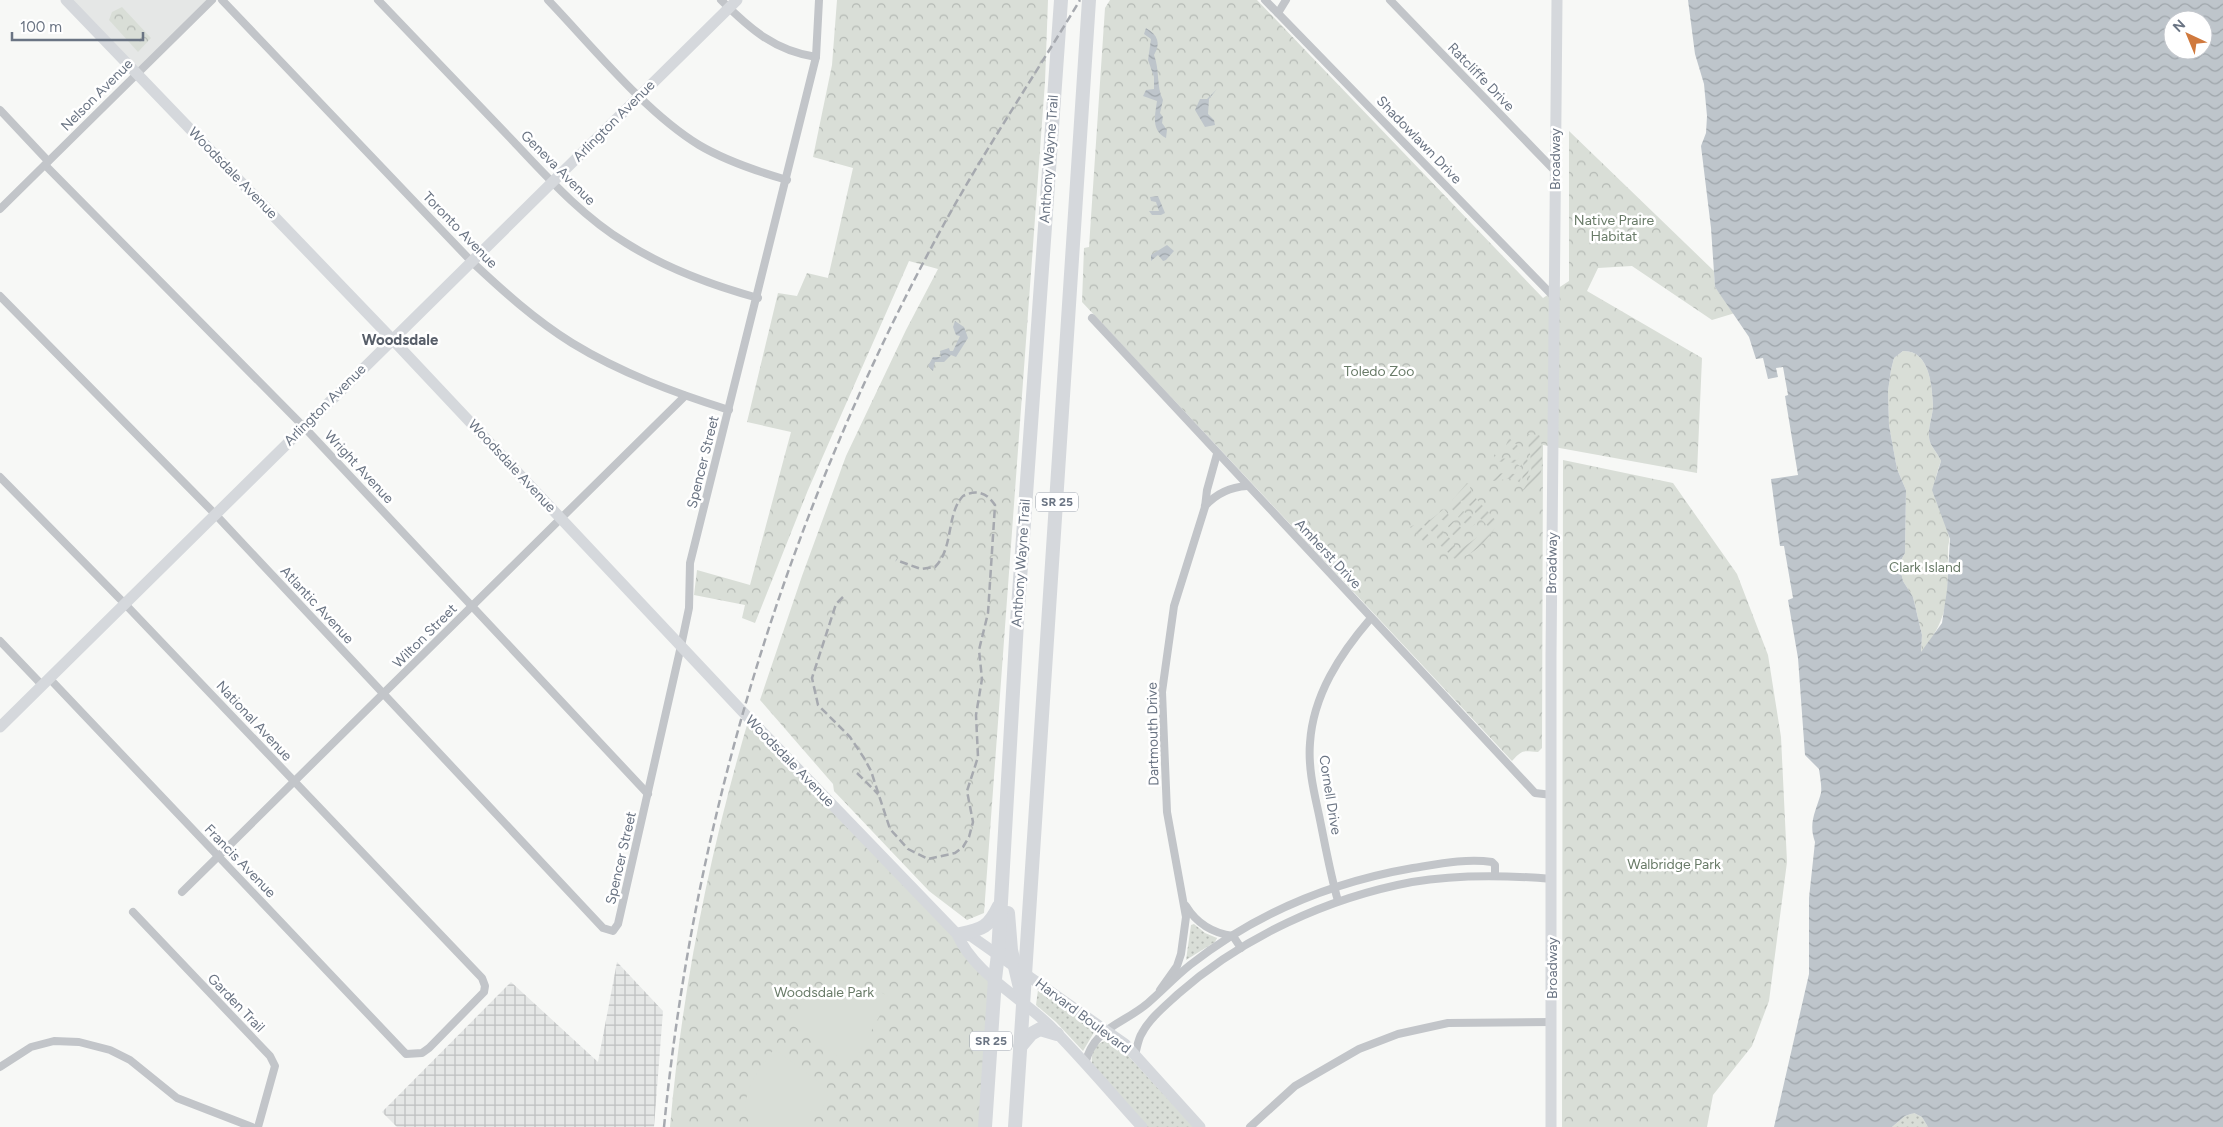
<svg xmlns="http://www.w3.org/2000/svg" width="2223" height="1127" font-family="Figtree,sans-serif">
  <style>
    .built { fill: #e5e7e6 }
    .industrial { fill: url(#industrial-grid) }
    .grass { fill: url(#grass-dots) }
    .forest { fill: url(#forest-crowns) }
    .garden { fill: url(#garden-furrows) }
    .pitch { fill: #d9ded7 }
    .water { fill: url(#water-waves); fill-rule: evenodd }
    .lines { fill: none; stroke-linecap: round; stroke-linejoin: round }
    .street { stroke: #c2c5c9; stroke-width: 8 }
    .secondary { stroke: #d5d8dc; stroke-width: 11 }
    .highway { stroke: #d5d8dc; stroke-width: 14 }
    .rail { stroke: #a6a9af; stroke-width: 2.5; stroke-dasharray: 8 4; stroke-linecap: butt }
    .labels { text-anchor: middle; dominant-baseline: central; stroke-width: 5; stroke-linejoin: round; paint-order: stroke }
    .shield { fill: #fff; stroke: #979ea8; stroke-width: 1 }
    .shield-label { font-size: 12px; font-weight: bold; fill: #6a7483 }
    .street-label { font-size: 14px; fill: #6a7483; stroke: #fff }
    .park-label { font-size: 14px; fill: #697b68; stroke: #fff }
    .neighbourhood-label { font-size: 15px; font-weight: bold; fill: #575e69; stroke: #fff }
  </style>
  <defs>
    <pattern id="industrial-grid" width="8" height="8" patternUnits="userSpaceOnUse" patternTransform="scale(1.25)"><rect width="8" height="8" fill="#e5e7e6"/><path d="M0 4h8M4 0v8" fill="none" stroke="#bec0c0"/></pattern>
    <pattern id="grass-dots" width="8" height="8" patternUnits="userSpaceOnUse" patternTransform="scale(1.25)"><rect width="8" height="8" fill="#d9ded7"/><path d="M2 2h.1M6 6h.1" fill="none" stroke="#b4b9b4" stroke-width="1.8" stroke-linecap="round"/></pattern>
    <pattern id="forest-crowns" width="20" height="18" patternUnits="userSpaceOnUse" patternTransform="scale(1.25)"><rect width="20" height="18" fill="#d9ded7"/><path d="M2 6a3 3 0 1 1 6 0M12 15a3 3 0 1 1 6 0" fill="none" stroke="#b4b9b4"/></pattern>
    <pattern id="garden-furrows" width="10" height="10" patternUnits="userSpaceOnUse" patternTransform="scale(1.25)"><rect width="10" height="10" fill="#d9ded7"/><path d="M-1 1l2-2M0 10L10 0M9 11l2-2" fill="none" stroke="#b4b9b4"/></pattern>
    <pattern id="water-waves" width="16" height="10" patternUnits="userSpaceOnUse" patternTransform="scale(1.25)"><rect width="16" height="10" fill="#bec5cb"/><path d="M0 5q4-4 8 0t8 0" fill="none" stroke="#9ea5aa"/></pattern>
  </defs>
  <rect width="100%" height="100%" fill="#f7f8f6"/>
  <polygon class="built" points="66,0 212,0 137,74"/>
  <polygon class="industrial" points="617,962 663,1011 654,1127 397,1127 382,1112 511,982 598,1062"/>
  <g class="grass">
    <polygon points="1194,924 1205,933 1217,938 1215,942 1186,960 1191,925"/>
    <polygon points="1038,990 1096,1029 1083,1051 1056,1022 1036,1005"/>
    <path d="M 1105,1041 L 1113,1042 L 1120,1047 L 1194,1127 L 1147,1127 L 1092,1067 C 1091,1055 1092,1045 1105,1041 Z"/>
    <polygon points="1914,1113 1922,1117 1928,1127 1892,1127 1905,1116"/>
  </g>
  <g class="forest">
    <polygon points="837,0 1048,0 1045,82 984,913 967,920 929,891 834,791 833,784 760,700 802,576 846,456 906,330 938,269 909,261 808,490 755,623 742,618 745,605 694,595 697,570 750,585 791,432 747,422 778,293 797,296 807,273 828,278 853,168 813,157 832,65"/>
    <path d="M 1110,0 L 1257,0 L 1543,298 L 1569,281 L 1569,131 L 1714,271 L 1715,287 L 1735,313 L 1712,320 L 1632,266 L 1598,268 L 1587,291 L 1702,358 L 1697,473 L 1543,445 L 1542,748 L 1538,752 C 1523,751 1523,749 1512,761 L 1082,302 L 1084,248 L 1089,247 L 1105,8 Z"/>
    <polygon points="122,7 151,38 138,52 109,20 112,12"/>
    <path d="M 1903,351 C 1929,350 1932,384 1933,405 C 1933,416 1928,426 1929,437 C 1929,445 1938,453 1941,461 C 1925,504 1942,500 1949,537 C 1950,541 1948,545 1948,548 C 1947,595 1952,614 1921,653 L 1922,635 L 1913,597 L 1903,581 L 1899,564 L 1905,553 L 1906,490 L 1897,469 L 1889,425 L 1888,391 L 1891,370 L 1894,358 Z"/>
    <polygon points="1563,460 1673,483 1737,574 1768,655 1781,737 1787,862 1769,1001 1752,1046 1713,1095 1707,1127 1562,1127"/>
    <path d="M 749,718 L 995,979 L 985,1127 L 670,1127 C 682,988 710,851 749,718 Z"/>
  </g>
  <g class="garden">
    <path d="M 1527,434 L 1539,435 L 1541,439 C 1542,455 1547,490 1522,491 C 1538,473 1529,456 1527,434 Z"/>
    <polygon points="1509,438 1519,447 1520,454 1506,445"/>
    <polygon points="1494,454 1499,458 1517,460 1522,456 1521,467 1516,463 1494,461"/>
    <path d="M 1524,454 C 1531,463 1530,476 1522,485 Z"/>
    <polygon points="1519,471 1521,471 1520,483 1514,478 1493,481 1493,473 1515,474"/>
    <path d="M 1467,483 L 1469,484 L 1472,494 L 1498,523 C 1488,540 1474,556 1455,559 L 1440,545 L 1436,535 L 1422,523 L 1427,518 L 1430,520 L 1444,509 L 1451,518 L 1446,522 L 1441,519 L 1436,523 L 1443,530 L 1444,535 L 1448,536 L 1456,547 L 1461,549 L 1490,528 L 1476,514 L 1473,508 L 1469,505 L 1466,500 L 1460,501 L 1463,508 L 1456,513 L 1448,505 Z"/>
    <polygon points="1463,511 1475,519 1475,524 1470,528 1458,517"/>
    <polygon points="1453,521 1465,531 1460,537 1453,535 1448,526"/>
    <polygon points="1414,525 1422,528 1431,538 1431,544 1427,545 1410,527"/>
  </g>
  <g class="pitch">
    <path d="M 834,980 C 854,981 872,987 890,997 L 857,1057 L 846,1062 L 788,1022 L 807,997 Z"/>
    <path d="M 774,1049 L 827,1088 L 828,1099 L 809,1127 L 752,1127 C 734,1099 758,1071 774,1049 Z"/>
  </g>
  <g class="water">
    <path d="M 1688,0 L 2223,0 L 2223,1127 L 1928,1127 L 1922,1117 L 1914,1113 L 1905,1116 L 1892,1127 L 1774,1127 L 1809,974 L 1809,898 L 1815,842 C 1808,823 1816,811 1821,793 C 1822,786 1820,777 1819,769 L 1805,755 L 1798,658 L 1788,600 L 1793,598 L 1784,546 L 1780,546 L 1771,479 L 1798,475 L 1785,396 L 1788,395 L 1783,367 L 1776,368 L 1778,377 L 1768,379 L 1763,358 L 1756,359 L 1749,337 L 1715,287 L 1711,228 L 1701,146 L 1706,133 L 1707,116 L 1704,84 L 1695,54 ZM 2173,20 L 2203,20 L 2203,50 L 2173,50 ZM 1903,351 C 1929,350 1932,384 1933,405 C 1933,416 1928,426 1929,437 C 1929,445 1938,453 1941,461 L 1932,490 L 1950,539 L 1947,590 L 1942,623 L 1921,652 L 1922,635 L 1913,597 L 1903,581 L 1899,564 L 1905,553 L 1906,490 L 1897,469 L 1889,425 L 1888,391 L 1891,370 L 1894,358 Z"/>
    <path d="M 1146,28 C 1158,35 1161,43 1154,55 C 1160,70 1156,86 1163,100 L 1160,113 L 1163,117 L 1162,123 L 1167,130 L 1166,138 C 1151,130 1155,116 1157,101 L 1143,96 L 1146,90 L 1154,89 L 1154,77 L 1148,60 L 1151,39 L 1144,34 Z"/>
    <polygon points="1217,89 1209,99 1208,114 1214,120 1215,125 1205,127 1195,110 1200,99 1207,99"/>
    <polygon points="1158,196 1165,213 1161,215 1152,215 1149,211 1159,211 1156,202 1151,201 1150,197"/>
    <polygon points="1167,245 1174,251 1166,260 1163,261 1158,255 1151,261 1151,255"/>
    <polygon points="955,321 964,327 968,338 956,357 951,355 944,362 935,362 933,371 928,366 933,357 941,357 940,351 949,348 950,351 953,351 960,336 956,335 953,327"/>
  </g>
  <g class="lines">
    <g class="street">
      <path d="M 222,0 L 471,261 C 503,291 535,320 572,343 C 621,373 675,393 729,410"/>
      <path d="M 378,0 C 423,47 469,95 514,142 C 548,178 583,217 626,243 C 667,269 711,285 758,298"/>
      <path d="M 548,0 C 592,46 645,112 699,145 C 726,161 756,171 787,180"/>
      <path d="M 721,0 C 750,29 775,51 816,57"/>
      <polyline points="1265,0 1555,298"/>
      <polyline points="1390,0 1555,171"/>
      <polyline points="1278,13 1286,0"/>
      <polyline points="0,110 48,161"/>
      <polyline points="45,165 304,427 648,794"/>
      <polyline points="0,209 212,0"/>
      <polyline points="0,296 215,514 603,928 613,931 618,924 681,646 689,608 690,563 816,57 819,0"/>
      <polyline points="1092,318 1535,793 1552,795"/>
      <polyline points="0,477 125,604 482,978 485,986 484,992 429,1048 422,1053 406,1054 49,678"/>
      <path d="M 1205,506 C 1217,493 1230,487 1247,486"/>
      <polyline points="0,641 42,685"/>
      <polyline points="182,892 685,396"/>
      <path d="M 1338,901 C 1330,873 1325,844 1319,815 C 1314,792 1308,768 1310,743 C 1313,695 1340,654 1371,618"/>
      <path d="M 1186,906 C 1197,924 1212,933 1233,936 L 1241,948"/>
      <polyline points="133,912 270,1056 275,1066 258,1127"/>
      <polyline points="1160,990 1177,966 1181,954 1186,917 1167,812 1162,692 1174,606 1205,507 1207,490 1217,454"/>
      <path d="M 1135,1055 C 1137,1048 1138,1039 1142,1033 C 1150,1018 1165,1006 1178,994 C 1243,937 1327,898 1412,882 C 1459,874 1505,875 1552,879"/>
      <path d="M 1085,1064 C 1094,1027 1122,1025 1148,1003 C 1162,991 1175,977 1190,965 C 1255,914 1332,882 1413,868 C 1438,864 1467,858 1492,862 L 1495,865 L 1495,875"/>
      <polyline points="0,1067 31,1047 54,1041 79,1042 110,1050 130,1060 177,1098 252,1127"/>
      <polyline points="1250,1127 1295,1086 1359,1049 1398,1034 1448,1023 1552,1022"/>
    </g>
    <g class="secondary">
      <path d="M 66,0 L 392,339 L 742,711 L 957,934 C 974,973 1019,996 1049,1025 C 1081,1057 1111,1093 1142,1127"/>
      <polyline points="0,727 737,0"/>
      <polyline points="959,934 971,936 1125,1044 1200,1127"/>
      <polyline points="1551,1127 1551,656 1557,0"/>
    </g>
    <g class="highway">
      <polyline points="1008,913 1011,950 1020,988"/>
      <path d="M 960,934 C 983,929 989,927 999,906"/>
      <polyline points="1020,1047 1031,1034 1040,1029 1057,1034"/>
      <polyline points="985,1127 995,979 998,954 1017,622 1061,0"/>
      <polyline points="1015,1127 1089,0"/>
    </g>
    <g class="rail">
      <path d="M 843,597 L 836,604 L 812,678 L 818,705 L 850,737 L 864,758 L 871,771 L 890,829 L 908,849 L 928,859 L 955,853 L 963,847 L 969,837 L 973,822 L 967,791 L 978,757 L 976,715 L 982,679 L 979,650 L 988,613 L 995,505 C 987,493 977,489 963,496 C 946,514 954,548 935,567 L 921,569 L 896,560"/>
      <polyline points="857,773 878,794"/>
      <path d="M 664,1127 C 695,811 791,503 944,224 C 986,148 1035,75 1080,0"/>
    </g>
  </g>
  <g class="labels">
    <g class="shield">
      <rect x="1036" y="492.5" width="42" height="19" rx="4"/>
      <rect x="970" y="1031.5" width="42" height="19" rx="4"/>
    </g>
    <g class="shield-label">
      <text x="1057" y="502">SR 25</text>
      <text x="991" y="1041">SR 25</text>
    </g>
    <g class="street-label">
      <text transform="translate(1481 77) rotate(46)">Ratcliffe Drive</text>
      <text transform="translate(97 95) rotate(-45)">Nelson Avenue</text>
      <text transform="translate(614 121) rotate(-45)">Arlington Avenue</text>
      <text transform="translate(1419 140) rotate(46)">Shadowlawn Drive</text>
      <text transform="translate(1049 159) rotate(-86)">Anthony Wayne Trail</text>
      <text transform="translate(1555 159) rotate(-90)">Broadway</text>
      <text transform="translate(558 168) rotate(45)">Geneva Avenue</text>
      <text transform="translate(233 173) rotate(46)">Woodsdale Avenue</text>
      <text transform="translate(460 230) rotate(46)">Toronto Avenue</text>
      <text transform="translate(325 405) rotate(-45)">Arlington Avenue</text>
      <text transform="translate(703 462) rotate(-76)">Spencer Street</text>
      <text transform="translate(512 466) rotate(47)">Woodsdale Avenue</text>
      <text transform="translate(359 467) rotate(47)">Wright Avenue</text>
      <text transform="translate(1328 554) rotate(47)">Amherst Drive</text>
      <text transform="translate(1021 563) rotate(-86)">Anthony Wayne Trail</text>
      <text transform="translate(1552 563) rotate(-89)">Broadway</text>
      <text transform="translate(317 605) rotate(47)">Atlantic Avenue</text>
      <text transform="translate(425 636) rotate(-45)">Wilton Street</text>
      <text transform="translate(254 721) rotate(47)">National Avenue</text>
      <text transform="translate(1153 734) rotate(-91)">Dartmouth Drive</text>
      <text transform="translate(790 761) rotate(46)">Woodsdale Avenue</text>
      <text transform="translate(1330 795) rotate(81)">Cornell Drive</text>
      <text transform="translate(621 858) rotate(-77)">Spencer Street</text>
      <text transform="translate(240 861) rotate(46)">Francis Avenue</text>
      <text transform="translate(1552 968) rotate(-90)">Broadway</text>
      <text transform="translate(236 1003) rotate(46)">Garden Trail</text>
      <text transform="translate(1083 1016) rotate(37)">Harvard Boulevard</text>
    </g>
    <g class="park-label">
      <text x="1614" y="220">Native Praire<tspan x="1614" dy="16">Habitat</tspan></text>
      <text x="1379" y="371">Toledo Zoo</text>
      <text x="1925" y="567">Clark Island</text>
      <text x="1674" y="864">Walbridge Park</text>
      <text x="824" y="992">Woodsdale Park</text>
    </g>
    <g class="neighbourhood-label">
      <text x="400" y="340">Woodsdale</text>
    </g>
  </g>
  <g transform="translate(2188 35) rotate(316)"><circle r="24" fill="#ffffff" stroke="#c3c7cd"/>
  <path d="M0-4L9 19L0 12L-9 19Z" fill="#d0793d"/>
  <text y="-8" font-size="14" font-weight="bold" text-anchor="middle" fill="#6a7483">N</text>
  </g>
  <path d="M12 32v8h131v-8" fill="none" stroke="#6a7483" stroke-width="2.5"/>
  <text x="20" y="32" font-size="15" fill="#6a7483" stroke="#ffffff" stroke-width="4" paint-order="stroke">100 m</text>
</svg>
